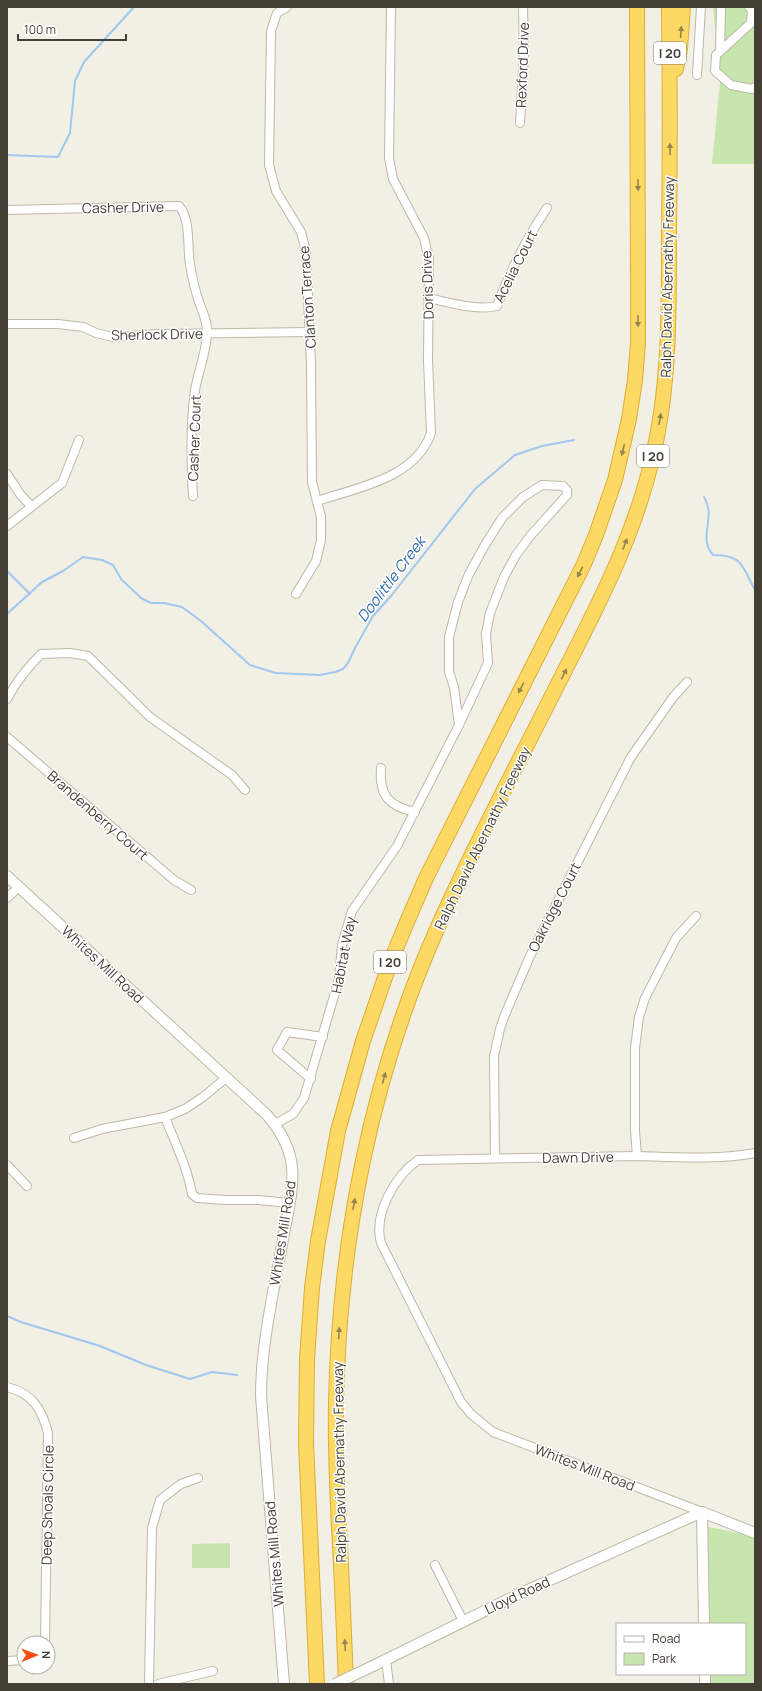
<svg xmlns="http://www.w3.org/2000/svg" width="762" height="1691" font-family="Manrope,sans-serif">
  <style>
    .green { fill: #c7e6ad }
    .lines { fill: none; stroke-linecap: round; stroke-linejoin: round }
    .stream { stroke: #a0c7ef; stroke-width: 2 }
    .minor-casing { stroke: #bdb8a7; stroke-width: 10 }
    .tertiary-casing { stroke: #bdb8a7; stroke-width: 12 }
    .motorway-casing { stroke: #dbae35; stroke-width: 16 }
    .minor { stroke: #fff; stroke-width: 8 }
    .tertiary { stroke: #fff; stroke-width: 10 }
    .motorway { stroke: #fcd965; stroke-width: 14 }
    .tertiary-bridge-casing { stroke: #bdb8a7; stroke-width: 12; stroke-linecap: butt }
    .tertiary-bridge { stroke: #fff; stroke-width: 10 }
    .oneway { fill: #97844a }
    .labels { text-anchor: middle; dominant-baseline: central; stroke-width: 3; stroke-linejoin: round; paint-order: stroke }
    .shield { fill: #fff; stroke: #7c7971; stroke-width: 1 }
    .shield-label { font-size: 13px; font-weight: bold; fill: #443f34 }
    .street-label { font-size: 14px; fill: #443f34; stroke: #fff }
    .water-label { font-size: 15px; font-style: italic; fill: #2f6cae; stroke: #fff }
  </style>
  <rect width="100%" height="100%" fill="#f2efe4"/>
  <g class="green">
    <polygon points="713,7 755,7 755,164 712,164 720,83"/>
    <polygon points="708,1527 755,1536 755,1684 705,1684 705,1674 745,1674 745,1624 706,1624"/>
    <polygon points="230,1543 230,1568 192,1568 192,1544"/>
  </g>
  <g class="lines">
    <g class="stream">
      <polyline points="7,155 58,157 70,133 75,81 84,62 134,7"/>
      <path d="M 704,497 C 717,518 697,536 713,555 C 744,555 742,567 755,590"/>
      <polyline points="7,571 30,594"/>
      <polyline points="7,614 42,582 63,571 83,557 102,560 113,565 121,579 141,598 151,603 164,603 182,607 201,621 250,665 276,673 320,675 335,672 343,669 348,663 355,648 373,616 391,596 475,489 515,455 542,446 574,440"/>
      <polyline points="7,1316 21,1322 100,1346 146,1365 190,1379 212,1372 237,1375"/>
    </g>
    <defs>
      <g id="minor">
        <polyline points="287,7 277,13 271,31 269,165 276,191 301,232 306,251 311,365 312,482 321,517 321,540 316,561 296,594"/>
        <polyline points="749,7 752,10 751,23 716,55 715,71 731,85 752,89 755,87"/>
        <polyline points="720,51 721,7"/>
        <polyline points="697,75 701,7"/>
        <polyline points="520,123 524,53 523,7"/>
        <path d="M 7,210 L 179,206 C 191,219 187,247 190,264 C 192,277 195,290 199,302 C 203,313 208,323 207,334 C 206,354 198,372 195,390 C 190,425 191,462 193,496"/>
        <path d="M 428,298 C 448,302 477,311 497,306 C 510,271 526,239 547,208"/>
        <polyline points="7,324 58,324 83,327 96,333 113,337 159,334 310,332"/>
        <polyline points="7,474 20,494 31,506"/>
        <path d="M 317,501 C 357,488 416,478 431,433 L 428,360 L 429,259 L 424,238 L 393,179 L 389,158 L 391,7"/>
        <polyline points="7,526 62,483 79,440"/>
        <path d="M 7,699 C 16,682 27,668 41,654 L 70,653 L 88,656 L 150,717 L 232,775 L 245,790"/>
        <polyline points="7,737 174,880 191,890"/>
        <path d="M 381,768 C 379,795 388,806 415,812"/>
        <polyline points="7,898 19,887"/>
        <polyline points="311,1079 277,1050 287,1032 323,1037"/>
        <path d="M 165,1117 C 175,1143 187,1166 192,1194 L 197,1198 L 226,1200 L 258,1200 L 289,1203"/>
        <polyline points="275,1124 293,1114 304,1098 339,979 342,945 352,911 397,846 459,725 488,663 486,634 490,613 504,577 516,555 531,535 567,495 567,490 563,486 542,485 523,497 502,518 485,545 469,574 458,602 449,637 449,672 454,687 459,725"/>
        <polyline points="74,1138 102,1129 165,1117 185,1109 203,1097 226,1078"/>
        <polyline points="637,1156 635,1131 635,1048 639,1017 645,998 676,938 696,916"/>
        <polyline points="495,1158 494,1056 500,1029 504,1017 530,956 631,757 674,696 687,682"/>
        <polyline points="7,1165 27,1186"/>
        <path d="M 7,1387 C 32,1393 42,1409 48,1433 L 45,1643"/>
        <path d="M 702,1512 L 493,1432 L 471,1414 L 461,1402 L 381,1243 C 373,1214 395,1176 418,1160 L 637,1156 C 673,1157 720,1160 755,1153"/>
        <polyline points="435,1565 463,1621"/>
        <polyline points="386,1660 389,1684"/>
        <polyline points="7,1661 24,1660"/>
        <polyline points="149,1684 152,1528 160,1500 181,1484 198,1478"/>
        <polyline points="158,1684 213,1671"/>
      </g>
      <g id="tertiary">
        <path d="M 7,876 L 267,1115 C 280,1130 290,1147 292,1167 C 294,1191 287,1216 283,1239 C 274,1291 261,1343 261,1396 L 284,1684"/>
        <polyline points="702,1512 704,1624"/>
        <polyline points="702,1512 755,1533"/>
        <polyline points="373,1666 519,1594 702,1512"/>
        <polyline points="705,1674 705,1684"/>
      </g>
      <g id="motorway">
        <polyline points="676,69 680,49 683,7"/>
        <polyline points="317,1684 306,1443 307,1359 312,1288 318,1241 338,1131 363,1041 390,963 407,922 426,878 584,564 596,535 615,480 629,419 635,380 638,343 638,286 637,7"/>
        <path d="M 346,1684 C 344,1632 342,1579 339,1527 C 337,1486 335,1445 336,1404 C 339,1241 371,1078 437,929 C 476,841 522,756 565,670 C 600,602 634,535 652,460 C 670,386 669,311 669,234 C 670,159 670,83 669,7"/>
      </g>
    </defs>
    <use href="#minor" class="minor-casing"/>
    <use href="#tertiary" class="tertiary-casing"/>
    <use href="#motorway" class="motorway-casing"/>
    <use href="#minor" class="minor"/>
    <use href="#tertiary" class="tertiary"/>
    <use href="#motorway" class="motorway"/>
    <defs>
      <polyline id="tertiary-bridge" points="335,1684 373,1666"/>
    </defs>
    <use href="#tertiary-bridge" class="tertiary-bridge-casing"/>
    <use href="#tertiary-bridge" class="tertiary-bridge"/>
  </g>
  <defs><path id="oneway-solid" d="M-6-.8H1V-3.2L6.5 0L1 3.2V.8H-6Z"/></defs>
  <g class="oneway">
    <use href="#oneway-solid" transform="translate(681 32) rotate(-86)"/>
    <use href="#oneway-solid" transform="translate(670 149) rotate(-90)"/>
    <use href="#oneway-solid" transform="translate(638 185) rotate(90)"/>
    <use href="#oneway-solid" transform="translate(638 321) rotate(91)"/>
    <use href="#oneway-solid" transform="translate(660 419) rotate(-80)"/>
    <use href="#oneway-solid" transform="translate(623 450) rotate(103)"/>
    <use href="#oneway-solid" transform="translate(625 544) rotate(-69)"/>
    <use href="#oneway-solid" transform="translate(580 572) rotate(117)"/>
    <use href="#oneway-solid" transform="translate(564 674) rotate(-63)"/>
    <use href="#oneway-solid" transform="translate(521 688) rotate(117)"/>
    <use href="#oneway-solid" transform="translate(384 1078) rotate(-75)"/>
    <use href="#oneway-solid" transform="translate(354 1204) rotate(-80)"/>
    <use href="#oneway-solid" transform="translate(339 1333) rotate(-87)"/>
    <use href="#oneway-solid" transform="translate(345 1645) rotate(-93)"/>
  </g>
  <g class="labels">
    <g class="shield">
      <rect x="654" y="42" width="32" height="22" rx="3"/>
      <rect x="637" y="445" width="32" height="22" rx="3"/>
      <rect x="374" y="951" width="32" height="22" rx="3"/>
    </g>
    <g class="shield-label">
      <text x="670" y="53">I 20</text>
      <text x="653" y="456">I 20</text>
      <text x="390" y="962">I 20</text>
    </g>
    <g class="street-label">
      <text transform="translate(522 65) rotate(-88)">Rexford Drive</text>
      <text transform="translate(123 207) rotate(-1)">Casher Drive</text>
      <text transform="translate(515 266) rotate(-63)">Acelia Court</text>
      <text transform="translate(667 277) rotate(-89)">Ralph David Abernathy Freeway</text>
      <text transform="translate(427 285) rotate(-92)">Doris Drive</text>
      <text transform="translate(307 297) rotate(-94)">Clanton Terrace</text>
      <text transform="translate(157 334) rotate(-1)">Sherlock Drive</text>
      <text transform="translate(194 438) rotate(-88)">Casher Court</text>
      <text transform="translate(98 815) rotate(41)">Brandenberry Court</text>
      <text transform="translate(482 838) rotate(-64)">Ralph David Abernathy Freeway</text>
      <text transform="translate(554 907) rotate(-63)">Oakridge Court</text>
      <text transform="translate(343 955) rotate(-79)">Habitat Way</text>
      <text transform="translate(103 964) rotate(43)">Whites Mill Road</text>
      <text transform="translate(578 1157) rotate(-1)">Dawn Drive</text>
      <text transform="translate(282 1233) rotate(-81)">Whites Mill Road</text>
      <text transform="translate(339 1462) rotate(-91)">Ralph David Abernathy Freeway</text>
      <text transform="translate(585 1467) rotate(21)">Whites Mill Road</text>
      <text transform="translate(47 1505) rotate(-89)">Deep Shoals Circle</text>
      <text transform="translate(274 1554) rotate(-95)">Whites Mill Road</text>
      <text transform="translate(517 1595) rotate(-25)">Lloyd Road</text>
    </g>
    <g class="water-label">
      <text transform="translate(391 579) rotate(-53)">Doolittle Creek</text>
    </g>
  </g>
  <rect width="762" height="1691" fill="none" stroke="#443f34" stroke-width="16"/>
  <rect x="616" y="1623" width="130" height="52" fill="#ffffff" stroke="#b4b2ae"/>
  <rect x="624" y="1636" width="20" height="6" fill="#ffffff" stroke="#b4b2ae"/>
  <text x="652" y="1643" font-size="12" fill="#443f34">Road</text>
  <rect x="624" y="1653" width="20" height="12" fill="#c7e6ad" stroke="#b4b2ae"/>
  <text x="652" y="1663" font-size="12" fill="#443f34">Park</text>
  <g transform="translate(36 1655) rotate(89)"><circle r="19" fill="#ffffff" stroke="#b4b2ae"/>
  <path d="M0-3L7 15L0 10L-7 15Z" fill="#f74e16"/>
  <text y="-6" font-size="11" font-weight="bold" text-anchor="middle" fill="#443f34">N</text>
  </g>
  <path d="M18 34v6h108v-6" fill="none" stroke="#443f34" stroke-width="2"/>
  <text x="24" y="34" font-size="12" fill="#443f34" stroke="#ffffff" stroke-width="3" paint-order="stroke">100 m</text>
</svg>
